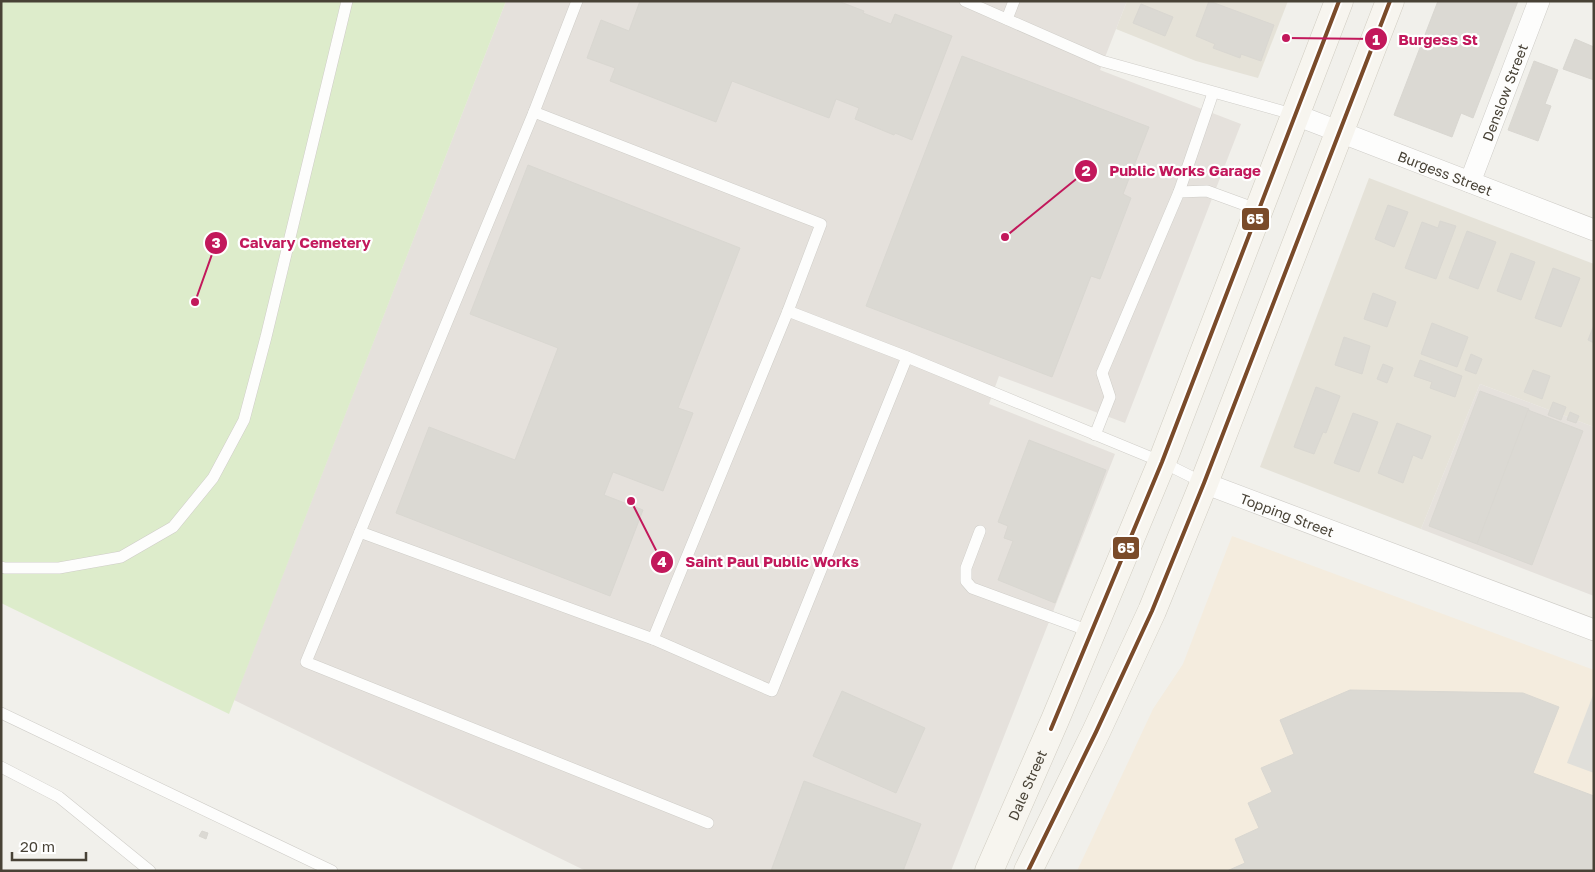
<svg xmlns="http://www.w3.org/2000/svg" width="1595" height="872" font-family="'Golos Text',sans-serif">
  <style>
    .residential { fill: #e5e2d8 }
    .commercial { fill: #f4ecde }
    .industrial { fill: #e5e1dc }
    .green { fill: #ddeccb }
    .parking { fill: #e0dfda }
    .building { fill: #dbd9d3; stroke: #d9d7d1 }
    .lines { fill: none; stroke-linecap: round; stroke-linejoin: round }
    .service-casing { stroke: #cfcdc8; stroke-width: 12 }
    .minor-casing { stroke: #cfcdc8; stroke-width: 22 }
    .secondary-casing { stroke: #d1cdc2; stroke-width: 29 }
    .service { stroke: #fdfdfc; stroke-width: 11 }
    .minor { stroke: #fdfdfc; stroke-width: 21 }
    .secondary { stroke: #f7f5ef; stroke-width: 28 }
    .bus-1-casing { stroke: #fff; stroke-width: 8 }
    .bus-1 { stroke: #7a4b2a; stroke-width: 4 }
    .labels { text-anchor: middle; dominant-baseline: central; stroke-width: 4.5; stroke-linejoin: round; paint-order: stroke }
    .street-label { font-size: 14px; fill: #484236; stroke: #fff }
    .leader { fill: none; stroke: #c2185b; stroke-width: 2 }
    .callout-dot { fill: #c2185b; stroke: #fff; stroke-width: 2 }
    .mark-label { font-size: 15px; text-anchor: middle; font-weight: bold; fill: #fff }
    .callout-label { font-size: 15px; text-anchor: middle; font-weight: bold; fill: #c2185b; stroke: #fff; stroke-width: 4.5; stroke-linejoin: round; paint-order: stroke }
    .line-badge { stroke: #fff; stroke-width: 2 }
    .badge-label { font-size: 14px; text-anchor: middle; font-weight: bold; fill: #fff }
  </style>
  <rect width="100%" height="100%" fill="#f1f0eb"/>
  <g class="residential">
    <polygon points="1127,1 1288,1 1258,78 1196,61 1116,29"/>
    <polygon points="1369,178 1594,264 1594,427 1480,384 1421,529 1260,467"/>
  </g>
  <polygon class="commercial" points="1232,536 1594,670 1594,871 1077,871 1153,709 1183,664"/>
  <g class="industrial">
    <polygon points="506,1 1127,1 1100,70 1241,124 1125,423 999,376 989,404 1115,454 951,871 586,871 234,700"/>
    <polygon points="1480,384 1594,427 1594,596 1421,529"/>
  </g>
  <polygon class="green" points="1,1 506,1 229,714 1,603"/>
  <polygon class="parking" points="1593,695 1594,695 1594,773 1567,763"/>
  <g class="building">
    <polygon points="640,1 838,1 864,11 863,13 891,24 895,14 952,36 912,140 895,133 894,135 855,119 859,108 836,99 829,118 732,81 716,122 610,81 615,68 587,58 601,20 629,31"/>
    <polygon points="1209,1 1274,25 1261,61 1241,54 1240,58 1213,48 1215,44 1196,36"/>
    <polygon points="1438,1 1518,1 1473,118 1461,113 1452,137 1394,115"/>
    <polygon points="1141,4 1173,17 1165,36 1133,23"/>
    <polygon points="1575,39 1594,47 1594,80 1563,69"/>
    <polygon points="962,56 1149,127 1123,194 1131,198 1100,279 1091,276 1052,377 866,306"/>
    <polygon points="1534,61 1558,70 1545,104 1551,106 1538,141 1508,130"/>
    <polygon points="528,165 740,248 678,408 693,413 663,491 613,472 604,495 643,510 610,596 396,513 429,427 515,460 558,348 470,314"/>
    <polygon points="1388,205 1408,212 1394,247 1375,239"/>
    <polygon points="1440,221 1456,226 1436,279 1405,268 1422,222 1438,228"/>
    <polygon points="1467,231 1496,242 1478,289 1449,278"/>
    <polygon points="1511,253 1535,262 1521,300 1497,291"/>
    <polygon points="1553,268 1580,278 1561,327 1535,318"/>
    <polygon points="1373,293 1396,302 1387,327 1364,319"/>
    <polygon points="1432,323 1468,337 1457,367 1421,354"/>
    <polygon points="1594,325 1594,343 1588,340"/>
    <polygon points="1344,337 1370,346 1362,374 1335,365"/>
    <polygon points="1471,354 1482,359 1476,374 1465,370"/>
    <polygon points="1420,360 1462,376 1455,397 1430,388 1432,382 1414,376"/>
    <polygon points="1383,364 1393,368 1387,383 1377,379"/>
    <polygon points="1533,370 1550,376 1542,399 1524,392"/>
    <polygon points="1316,387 1340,396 1326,433 1323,432 1314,454 1294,447"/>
    <polygon points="1480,391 1529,409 1477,544 1429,526"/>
    <polygon points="1553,402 1566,407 1561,420 1548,415"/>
    <polygon points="1528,410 1583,431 1532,565 1477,544"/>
    <polygon points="1570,412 1579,416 1576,423 1567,420"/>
    <polygon points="1353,413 1378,422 1359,472 1334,463"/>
    <polygon points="1397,423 1431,436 1422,459 1413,455 1403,483 1378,473"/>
    <polygon points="1029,440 1106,470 1055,603 998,580 1013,541 1004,538 1008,526 998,522"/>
    <polygon points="1350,690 1523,693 1559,707 1533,773 1594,796 1594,871 1227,871 1245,863 1235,839 1259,828 1248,803 1272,792 1261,768 1294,754 1280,720"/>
    <polygon points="842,691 925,728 896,793 813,756"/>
    <polygon points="804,781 921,824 903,871 771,871"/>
    <polygon points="202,831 208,833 206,839 199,836"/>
  </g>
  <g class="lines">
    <defs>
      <g id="service">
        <polyline points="577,1 534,112 306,662 708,823"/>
        <polyline points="965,1 1102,61 1296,115"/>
        <polyline points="1007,19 1014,1"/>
        <polyline points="534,112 821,224 788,311 907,357 1162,462 1204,483"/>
        <polyline points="1179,192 1213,93"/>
        <polyline points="788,311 653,639 772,691 907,357"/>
        <polyline points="1095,435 1110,397 1102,373 1179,192 1207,191 1259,210"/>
        <polyline points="980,531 966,568 966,581 972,588 1092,632"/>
        <polyline points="360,532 653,639"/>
        <polyline points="1,567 5,568 59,568 121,557 173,527 213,478 244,420 266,337 347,1"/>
        <polyline points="1,713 332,871"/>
        <polyline points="1,767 59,797 150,871"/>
      </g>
      <g id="minor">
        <path id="s1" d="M 1296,115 L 1594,230"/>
        <path id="s2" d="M 1470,182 L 1539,1"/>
        <path id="s3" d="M 1204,483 L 1594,630"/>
      </g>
      <g id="secondary">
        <path id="s4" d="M 989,871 L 1055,720 L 1162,462 L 1339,1"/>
        <polyline points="1028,871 1096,732 1152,611 1204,483 1390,1"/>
      </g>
    </defs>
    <use href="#service" class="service-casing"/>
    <use href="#minor" class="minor-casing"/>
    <use href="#secondary" class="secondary-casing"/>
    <use href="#service" class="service"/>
    <use href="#minor" class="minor"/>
    <use href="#secondary" class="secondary"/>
    <defs>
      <g id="bus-1">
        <polyline points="1051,729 1162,462 1339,1"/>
        <polyline points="1028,871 1096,732 1152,611 1204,483 1390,1"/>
      </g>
    </defs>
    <use href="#bus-1" class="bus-1-casing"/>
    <use href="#bus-1" class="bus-1"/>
  </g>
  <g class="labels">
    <g class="street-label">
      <text stroke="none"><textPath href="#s2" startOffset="96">Denslow Street</textPath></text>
      <text stroke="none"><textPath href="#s1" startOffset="160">Burgess Street</textPath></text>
      <text stroke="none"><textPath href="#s3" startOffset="89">Topping Street</textPath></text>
      <text stroke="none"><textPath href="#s4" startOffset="94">Dale Street</textPath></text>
    </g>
  </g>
  <path class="leader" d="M1286 38L1376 39M1005 237L1086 171M195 302L216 243M631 501L662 562"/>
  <g class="callout-dot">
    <circle cx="1286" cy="38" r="5"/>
    <circle cx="1005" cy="237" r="5"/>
    <circle cx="195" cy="302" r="5"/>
    <circle cx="631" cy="501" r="5"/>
    <circle cx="1376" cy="39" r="12"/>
    <circle cx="1086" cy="171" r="12"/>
    <circle cx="216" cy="243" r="12"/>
    <circle cx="662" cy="562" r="12"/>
  </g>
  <g class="mark-label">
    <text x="1376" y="45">1</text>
    <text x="1086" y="176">2</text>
    <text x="216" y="248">3</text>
    <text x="662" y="567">4</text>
  </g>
  <g class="callout-label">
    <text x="1438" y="45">Burgess St</text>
    <text x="1185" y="176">Public Works Garage</text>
    <text x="305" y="248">Calvary Cemetery</text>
    <text x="772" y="567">Saint Paul Public Works</text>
  </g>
  <g class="line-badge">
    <rect x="1241" y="207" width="29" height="24" rx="5" fill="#7a4b2a"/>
    <rect x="1112" y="536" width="28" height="24" rx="5" fill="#7a4b2a"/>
  </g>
  <g class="badge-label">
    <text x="1255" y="224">65</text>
    <text x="1126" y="553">65</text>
  </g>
  <rect width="1595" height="872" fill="none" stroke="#484236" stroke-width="5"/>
  <path d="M12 852v8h74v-8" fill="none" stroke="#484236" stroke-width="2.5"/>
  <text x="20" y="852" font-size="15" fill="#484236" stroke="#ffffff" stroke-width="4" paint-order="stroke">20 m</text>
</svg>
